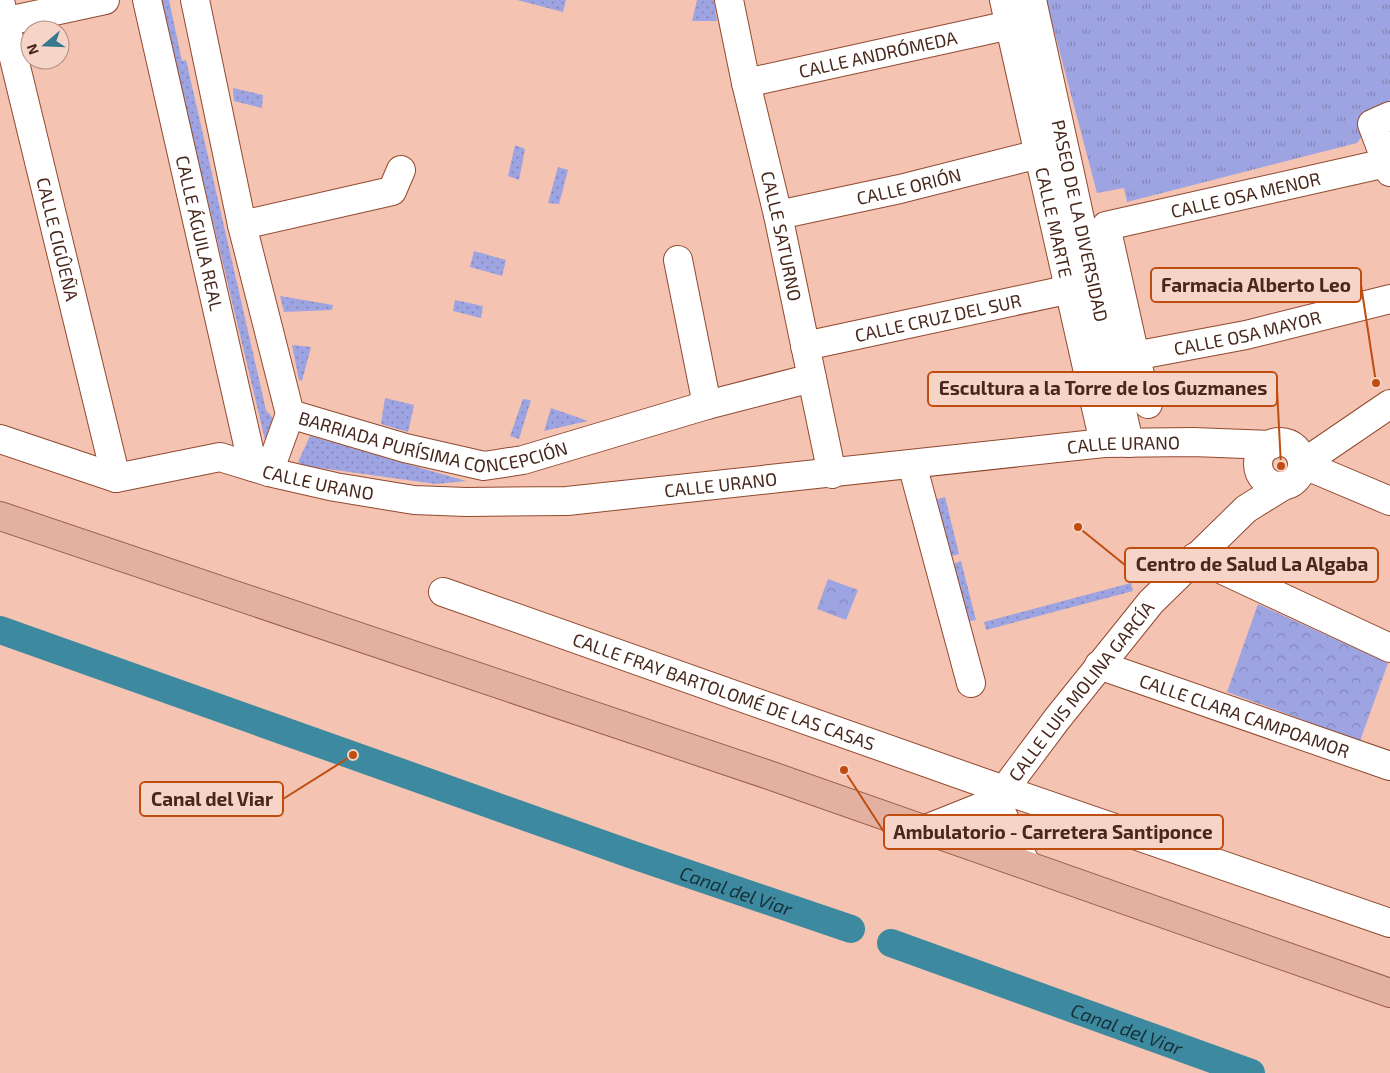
<svg xmlns="http://www.w3.org/2000/svg" width="1390" height="1073" font-family="'Exo 2',sans-serif">
  <style>
    .grass { fill: url(#grass-tufts) }
    .park { fill: url(#park-crowns) }
    .garden { fill: url(#garden-dots) }
    .lines { fill: none; stroke-linecap: round; stroke-linejoin: round }
    .canal { stroke: #3d899f; stroke-width: 28 }
    .minor-casing { stroke: #91492f; stroke-width: 30 }
    .major-casing { stroke: #9f5f49; stroke-width: 30 }
    .minor { stroke: #fff; stroke-width: 28 }
    .major { stroke: #e2b1a0; stroke-width: 28 }
    .labels { text-anchor: middle; dominant-baseline: central; stroke-width: 4; stroke-linejoin: round; paint-order: stroke }
    .street-label { font-size: 18px; fill: #48281c; stroke: #f6d4c8 }
    .water-label { font-size: 19px; font-style: italic; fill: #172f37; stroke: #f6d4c8 }
    .leader { fill: none; stroke: #c04d10; stroke-width: 2 }
    .callout-dot { fill: #c04d10; stroke: #f6d4c8; stroke-width: 2 }
    .callout { fill: #f6d4c8; stroke: #c04d10; stroke-width: 2 }
    .callout-label { font-size: 19px; text-anchor: middle; font-weight: bold; fill: #48281c }
  </style>
  <defs>
    <pattern id="grass-tufts" width="24" height="20" patternUnits="userSpaceOnUse" patternTransform="scale(1.25)"><rect width="24" height="20" fill="#9ea4e1"/><path d="M3 7l-1-3M5 7V3M7 7l1-3M15 17l-1-3M17 17v-4M19 17l1-3" fill="none" stroke="#8386b6"/></pattern>
    <pattern id="park-crowns" width="20" height="18" patternUnits="userSpaceOnUse" patternTransform="scale(1.25)"><rect width="20" height="18" fill="#9ea4e1"/><path d="M2 6a3 3 0 1 1 6 0M12 15a3 3 0 1 1 6 0" fill="none" stroke="#8386b6"/></pattern>
    <pattern id="garden-dots" width="8" height="8" patternUnits="userSpaceOnUse" patternTransform="scale(1.25)"><rect width="8" height="8" fill="#9ea4e1"/><path d="M2 2h.1M6 6h.1" fill="none" stroke="#8386b6" stroke-width="1.8" stroke-linecap="round"/></pattern>
  </defs>
  <rect width="100%" height="100%" fill="#f5c3b1"/>
  <polygon class="grass" points="1046,0 1390,0 1390,100 1357,143 1127,202 1124,188 1097,193"/>
  <g class="park">
    <polygon points="828,579 858,590 846,620 817,609"/>
    <polygon points="1258,604 1388,663 1360,741 1227,692"/>
  </g>
  <g class="garden">
    <polygon points="160,0 169,0 182,61 186,60 266,410 275,421 266,444"/>
    <polygon points="517,0 566,0 563,12"/>
    <polygon points="697,0 714,0 717,21 692,21"/>
    <polygon points="233,88 263,95 262,108 234,101"/>
    <polygon points="515,145 525,149 519,180 508,176"/>
    <polygon points="558,167 568,170 559,204 548,203"/>
    <polygon points="474,251 506,260 502,276 470,267"/>
    <polygon points="280,296 333,305 332,310 284,312"/>
    <polygon points="455,300 483,306 481,318 453,311"/>
    <polygon points="292,345 311,347 302,381 299,380"/>
    <polygon points="385,398 414,405 408,432 381,424"/>
    <polygon points="523,399 531,400 519,439 510,436"/>
    <polygon points="551,408 588,421 544,431"/>
    <polygon points="310,436 466,481 436,484 306,466 298,462"/>
    <polygon points="945,497 959,554 942,559 926,502"/>
    <polygon points="961,561 976,620 959,623 944,567"/>
    <polygon points="1131,583 1133,591 986,630 984,622"/>
  </g>
  <g class="lines">
    <g class="canal">
      <path id="s1" d="M 0,630 L 633,855 L 851,929"/>
      <path id="s2" d="M 891,943 L 1251,1073"/>
    </g>
    <defs>
      <g id="minor">
        <path id="s3" d="M 147,0 L 253,467"/>
        <polyline points="195,0 242,225 290,414"/>
        <path id="s4" d="M 729,0 L 746,83 L 778,215 L 832,474"/>
        <path id="s5" d="M 1004,0 L 1104,443"/>
        <path id="s6" d="M 1032,0 L 1129,443"/>
        <path id="s7" d="M 0,1 L 116,478"/>
        <polyline points="17,19 105,0"/>
        <path id="s8" d="M 746,83 L 1010,25"/>
        <polyline points="1390,116 1372,124 1390,172"/>
        <path id="s9" d="M 778,215 L 900,189 L 1039,154"/>
        <polyline points="242,225 392,191 401,170"/>
        <polyline points="678,260 707,405"/>
        <path id="s10" d="M 805,346 L 1071,289"/>
        <path id="s11" d="M 1118,359 L 1246,335 L 1390,299"/>
        <path id="s12" d="M 1148,404 L 1135,356 L 1106,226 L 1386,163"/>
        <path id="s13" d="M 290,414 L 405,448 L 484,466 L 523,460 L 707,405 L 812,378"/>
        <path id="s14" d="M 0,439 L 116,478 L 220,457 L 269,472 L 335,487 L 414,500 L 466,502 L 567,501 L 1104,443 L 1193,442 L 1271,445"/>
        <circle cx="1280" cy="464" r="22"/>
        <polyline points="912,464 971,683"/>
        <polyline points="1302,464 1390,404"/>
        <polyline points="1302,464 1390,501"/>
        <polyline points="269,472 290,414"/>
        <polyline points="1195,557 1390,648"/>
        <path id="s15" d="M 443,592 L 1004,790 L 1390,923"/>
        <path id="s16" d="M 1099,665 L 1390,766"/>
        <polyline points="996,801 1026,864"/>
        <polyline points="926,829 996,801"/>
        <path id="s17" d="M 970,845 L 1004,790 L 1057,719 L 1151,602 L 1246,509 L 1283,486"/>
      </g>
      <polyline id="major" points="0,516 769,775 1390,993"/>
    </defs>
    <use href="#minor" class="minor-casing"/>
    <use href="#major" class="major-casing"/>
    <use href="#minor" class="minor"/>
    <use href="#major" class="major"/>
  </g>
  <g class="labels">
    <g class="street-label">
      <text stroke="none"><textPath href="#s8" startOffset="135">CALLE ANDRÓMEDA</textPath></text>
      <text stroke="none"><textPath href="#s9" startOffset="134">CALLE ORIÓN</textPath></text>
      <text stroke="none"><textPath href="#s12" startOffset="326">CALLE OSA MENOR</textPath></text>
      <text stroke="none"><textPath href="#s5" startOffset="228">CALLE MARTE</textPath></text>
      <text stroke="none"><textPath href="#s6" startOffset="226">PASEO DE LA DIVERSIDAD</textPath></text>
      <text stroke="none"><textPath href="#s3" startOffset="239">CALLE ÁGUILA REAL</textPath></text>
      <text stroke="none"><textPath href="#s4" startOffset="242">CALLE SATURNO</textPath></text>
      <text stroke="none"><textPath href="#s7" startOffset="245">CALLE CIGÛEÑA</textPath></text>
      <text stroke="none"><textPath href="#s10" startOffset="136">CALLE CRUZ DEL SUR</textPath></text>
      <text stroke="none"><textPath href="#s11" startOffset="132">CALLE OSA MAYOR</textPath></text>
      <text stroke="none"><textPath href="#s13" startOffset="148">BARRIADA PURÍSIMA CONCEPCIÓN</textPath></text>
      <text stroke="none"><textPath href="#s14" startOffset="1140">CALLE URANO</textPath></text>
      <text stroke="none"><textPath href="#s14" startOffset="330">CALLE URANO</textPath></text>
      <text stroke="none"><textPath href="#s14" startOffset="735">CALLE URANO</textPath></text>
      <text stroke="none"><textPath href="#s15" startOffset="298">CALLE FRAY BARTOLOMÉ DE LAS CASAS</textPath></text>
      <text stroke="none"><textPath href="#s17" startOffset="190">CALLE LUIS MOLINA GARCÍA</textPath></text>
      <text stroke="none"><textPath href="#s16" startOffset="154">CALLE CLARA CAMPOAMOR</textPath></text>
    </g>
    <g class="water-label">
      <text stroke="none"><textPath href="#s1" startOffset="781">Canal del Viar</textPath></text>
      <text stroke="none"><textPath href="#s2" startOffset="251">Canal del Viar</textPath></text>
    </g>
  </g>
  <path class="leader" d="M1376 383L1361 285M1281 466L1277 389M1078 527L1125 565M353 755L283 799M844 770L884 832"/>
  <g class="callout-dot">
    <circle cx="1376" cy="383" r="5"/>
    <circle cx="1281" cy="466" r="5"/>
    <circle cx="1078" cy="527" r="5"/>
    <circle cx="353" cy="755" r="5"/>
    <circle cx="844" cy="770" r="5"/>
  </g>
  <g class="callout">
    <rect x="1151" y="268" width="210" height="34" rx="5"/>
    <rect x="928" y="372" width="349" height="34" rx="5"/>
    <rect x="1125" y="548" width="253" height="34" rx="5"/>
    <rect x="140" y="782" width="143" height="34" rx="5"/>
    <rect x="884" y="815" width="339" height="34" rx="5"/>
  </g>
  <g class="callout-label">
    <text x="1256" y="292">Farmacia Alberto Leo</text>
    <text x="1103" y="395">Escultura a la Torre de los Guzmanes</text>
    <text x="1252" y="571">Centro de Salud La Algaba</text>
    <text x="212" y="806">Canal del Viar</text>
    <text x="1053" y="839">Ambulatorio - Carretera Santiponce</text>
  </g>
  <g transform="translate(45 45) rotate(251)"><circle r="24" fill="#f6d4c8" stroke="#b08f83"/>
  <path d="M0-4L9 19L0 12L-9 19Z" fill="#38788c"/>
  <text y="-8" font-size="14" font-weight="bold" text-anchor="middle" fill="#48281c">N</text>
  </g>
</svg>
